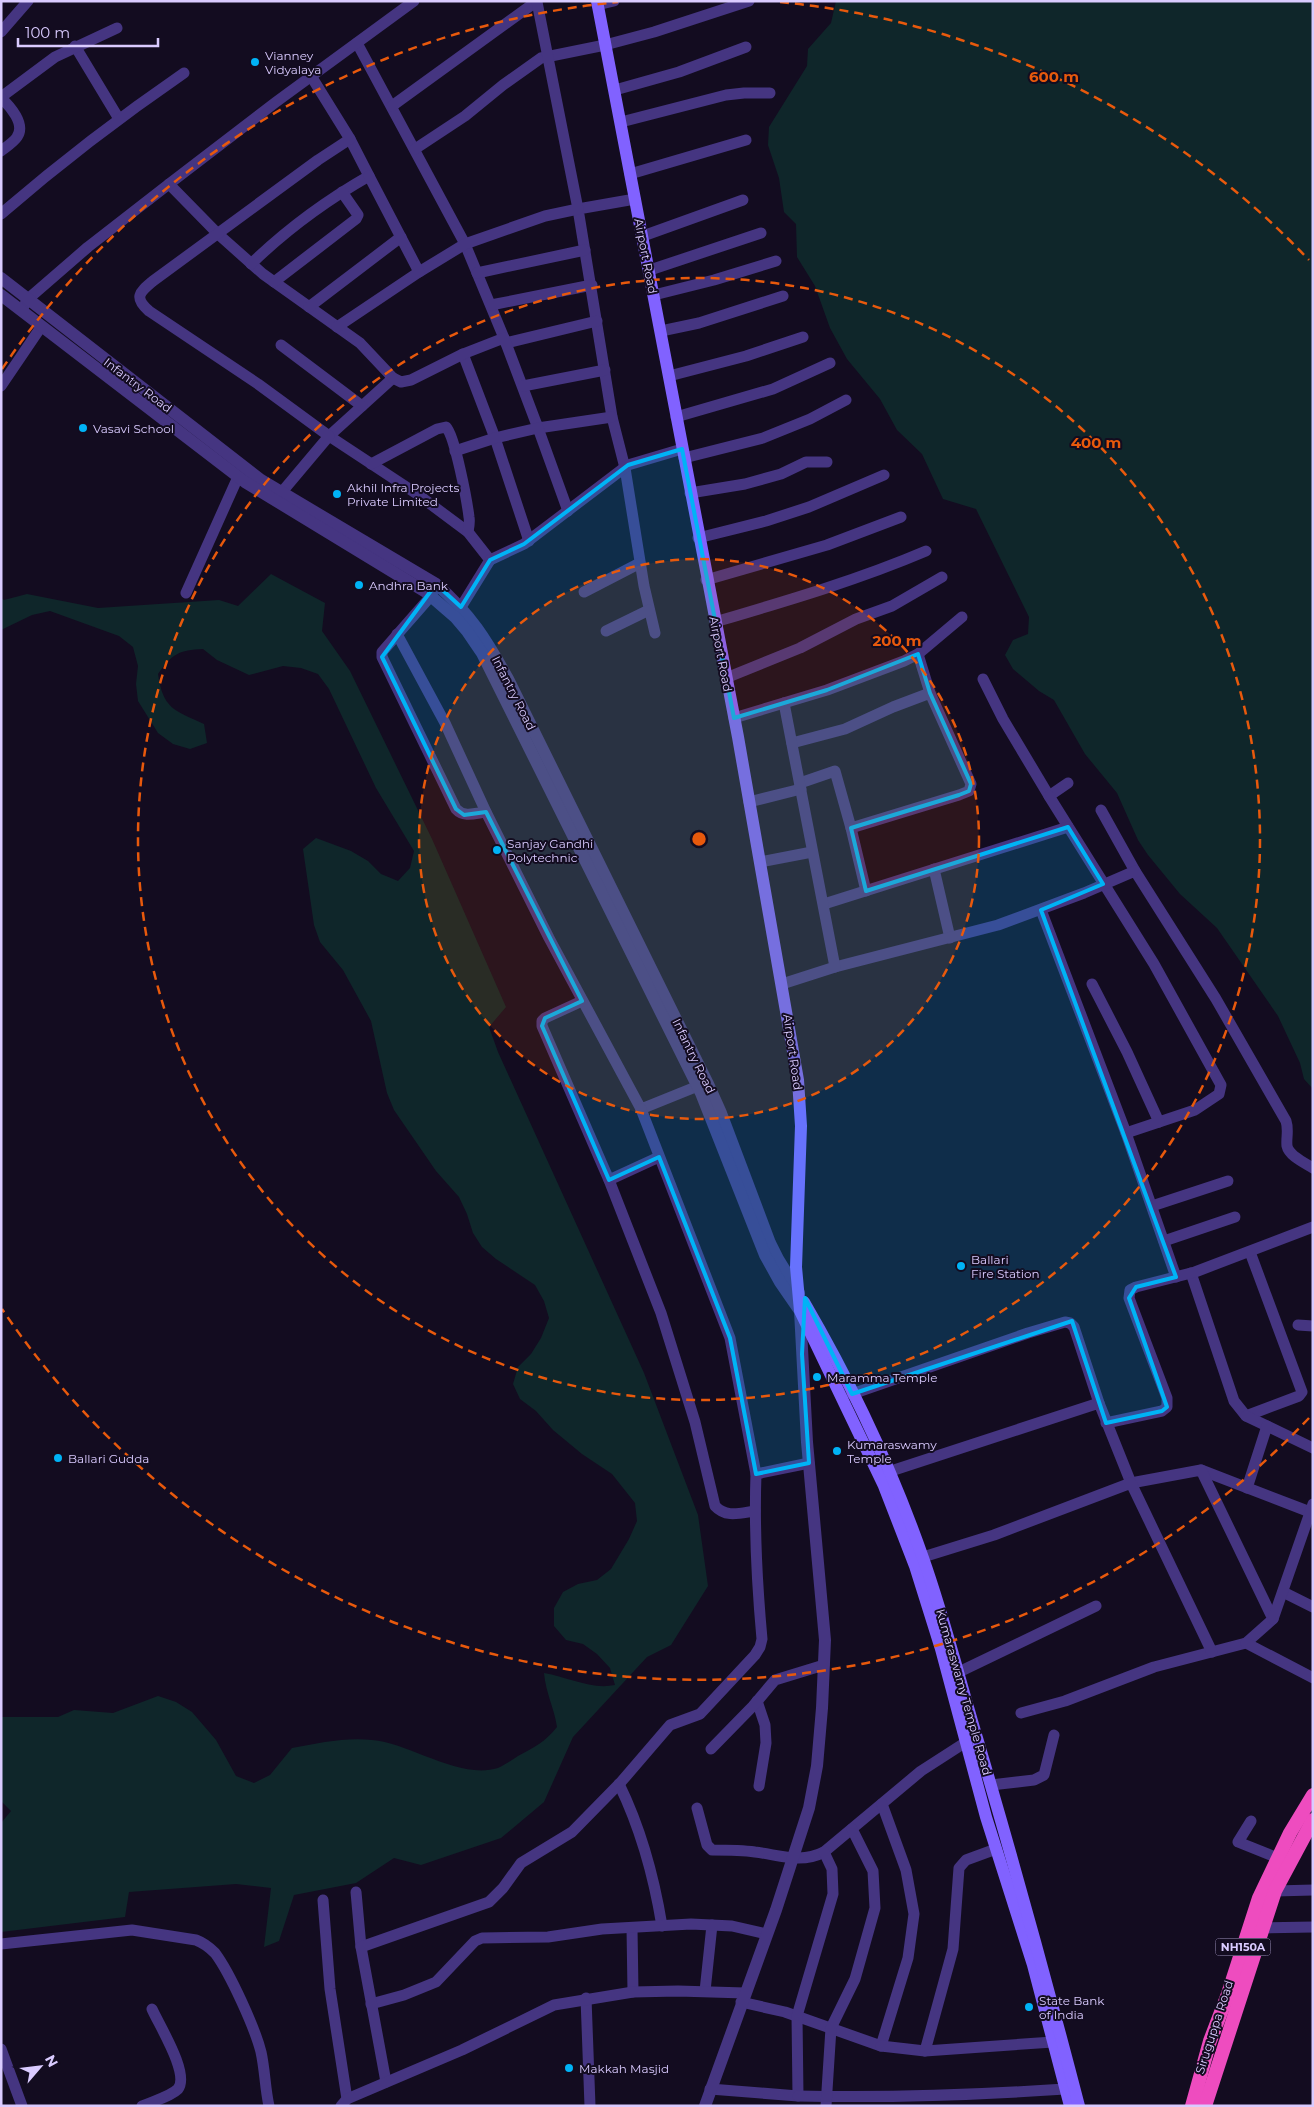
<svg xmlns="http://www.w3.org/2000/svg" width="1314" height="2107" font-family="Montserrat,sans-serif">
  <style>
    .green { fill: #0f262a }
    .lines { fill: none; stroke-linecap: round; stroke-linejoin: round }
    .minor { stroke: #453581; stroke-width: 11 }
    .tertiary { stroke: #453581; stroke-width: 12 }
    .secondary { stroke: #8162ff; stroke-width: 12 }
    .trunk { stroke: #ee4cbf; stroke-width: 14 }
    .marked { fill: #00b3f6; fill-opacity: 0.2; stroke: #00b3f6; stroke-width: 4; stroke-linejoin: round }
    .ring { fill: none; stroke: #e8590c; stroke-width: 2.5; stroke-dasharray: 9 6 }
    .poi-dot { fill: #00b3f6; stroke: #130c20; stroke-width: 2 }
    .labels { text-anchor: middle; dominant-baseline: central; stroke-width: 4; stroke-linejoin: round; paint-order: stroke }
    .shield { fill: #130c20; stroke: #9e92bc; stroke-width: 1 }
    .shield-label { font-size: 11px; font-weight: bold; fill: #dacbff }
    .poi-label { font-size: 12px; fill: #dacbff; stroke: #130c20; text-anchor: start }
    .street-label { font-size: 12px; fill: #dacbff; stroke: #130c20 }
    .centre { fill: #e8590c; stroke: #130c20; stroke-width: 2.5 }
    .ring-label { font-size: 15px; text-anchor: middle; font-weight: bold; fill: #e8590c; stroke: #130c20; stroke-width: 4; stroke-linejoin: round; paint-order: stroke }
  </style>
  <rect width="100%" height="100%" fill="#130c20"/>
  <g class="green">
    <polygon points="836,1 1313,1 1313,1089 1304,1079 1300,1063 1278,1016 1217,928 1180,894 1148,855 1138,840 1117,793 1085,754 1054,700 1039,691 1013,669 1005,655 1013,640 1028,634 1029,617 976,509 943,499 922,454 897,430 880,399 847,359 830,328 815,286 797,257 796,224 784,212 779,178 768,145 769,127 807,66 808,49 831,23"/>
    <path d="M 271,574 L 325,603 L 322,631 L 350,671 L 432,839 L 506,1007 L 489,1027 L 498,1052 L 644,1373 L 698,1515 L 708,1586 L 671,1645 L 647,1657 L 573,1737 L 544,1802 L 501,1838 L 421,1865 L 394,1858 L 356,1883 L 294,1895 L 279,1941 L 264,1947 L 271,1888 L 236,1884 L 129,1892 L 125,1917 L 1,1932 L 1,1823 L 11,1811 L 1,1801 L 1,1717 L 58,1717 L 74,1710 L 113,1713 L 158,1696 L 176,1702 L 192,1712 L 216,1740 L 236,1776 L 254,1783 L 270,1775 L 292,1748 C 319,1743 346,1737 372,1740 C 410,1743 459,1780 498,1768 C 505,1765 512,1760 518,1756 C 535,1747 545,1742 557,1727 C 554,1707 546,1694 544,1673 C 568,1677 591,1690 615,1685 L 610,1668 L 597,1654 L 583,1644 L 566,1640 L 554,1626 L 554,1608 L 563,1592 L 578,1584 L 597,1580 L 611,1569 L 629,1539 L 637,1521 L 635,1503 L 612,1474 L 582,1454 L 553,1430 L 536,1411 L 520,1399 L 513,1384 L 518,1367 L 531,1354 L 541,1338 L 549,1318 L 544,1301 L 535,1285 L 496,1259 L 482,1247 L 473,1233 L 467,1214 L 459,1197 L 436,1171 L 394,1110 L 387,1093 L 371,1021 L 343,970 L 320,942 L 314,925 L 303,849 L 316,838 L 351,851 L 368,861 L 381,874 L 398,881 L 410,868 L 414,851 L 376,788 L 329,689 L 318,674 L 301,668 L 283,666 L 249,675 L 217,660 L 203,649 C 179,650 172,654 158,674 C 163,709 174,710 204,724 L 207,743 L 190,749 L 173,744 L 158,733 L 138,701 L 136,684 L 138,666 L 133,647 L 119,636 L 50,611 L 32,615 L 1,630 L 1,598 L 4,600 L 27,594 L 98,608 L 219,600 L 238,606 Z"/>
  </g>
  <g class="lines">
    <g class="minor">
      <polyline points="597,5 614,1"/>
      <polyline points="1,32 28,1"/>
      <polyline points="357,43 465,244 504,338"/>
      <polyline points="75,46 119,119"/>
      <polyline points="615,90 679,72 746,47"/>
      <polyline points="1,97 55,57 117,28"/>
      <path d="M 1,98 C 10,106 26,124 17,137 C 14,142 6,147 1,151"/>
      <polyline points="392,106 537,1"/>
      <polyline points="621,122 726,95 744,93 770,93"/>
      <polyline points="415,149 465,116 503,85 541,58 605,45 654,32 749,1"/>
      <polyline points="630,174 746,140"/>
      <polyline points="169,184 218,234 263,274 360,343 393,378 329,436 417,494 468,532 490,560 461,607"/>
      <polyline points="635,199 578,209 612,417 625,468 644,586 655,633"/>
      <path d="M 1,214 C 60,163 120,117 184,73"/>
      <polyline points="643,236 743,200"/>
      <path d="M 251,264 C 286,230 327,200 369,176 L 350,139"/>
      <polyline points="650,270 761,233"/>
      <polyline points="419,272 465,244 545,216 578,209 537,2"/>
      <polyline points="477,273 585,250"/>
      <polyline points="274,282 356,219 358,215 342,192"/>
      <polyline points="654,295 714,280 776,261"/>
      <polyline points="491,305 592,285"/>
      <polyline points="24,306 28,299 88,247 169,184 276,102 414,1"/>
      <polyline points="309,307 401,237"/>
      <polyline points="337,327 419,272 369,176"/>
      <polyline points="661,331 699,323 783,296"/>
      <polyline points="506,343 597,321"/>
      <polyline points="281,345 362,406"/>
      <polyline points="463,354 495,438 529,541"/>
      <polyline points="669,376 746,356 803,337"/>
      <polyline points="393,378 401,382 411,380 463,354 504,338 538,428 612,417"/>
      <polyline points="1,386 41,327"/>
      <polyline points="523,386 605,370"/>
      <polyline points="676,417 773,389 830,363"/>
      <polyline points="455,451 495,438 538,428 568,511"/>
      <polyline points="684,458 763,438 810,419 846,400"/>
      <path d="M 371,464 L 437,429 L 446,427 C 455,436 467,501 469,517 C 470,522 469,527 468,532"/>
      <polyline points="690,493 745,484 781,474 806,462 827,462"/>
      <path d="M 276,499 L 329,436 L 258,384 L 149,311 C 133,297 140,292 153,281 L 318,160 L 350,139 L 311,76"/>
      <polyline points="698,538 766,521 809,507 884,475"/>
      <polyline points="490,560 524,544 628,465 682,449"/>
      <polyline points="706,580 827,545 901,517"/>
      <path d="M 434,590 L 431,596 L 382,652 L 382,657 L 456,809 C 464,818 476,813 486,812"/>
      <polyline points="584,592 640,563"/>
      <polyline points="186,593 238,477"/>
      <path d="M 715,622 C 786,601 858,580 926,551"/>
      <polyline points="606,631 649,610"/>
      <polyline points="397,634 445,723 486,812 549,938 641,1109 698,1086"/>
      <polyline points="918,654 930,693"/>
      <polyline points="726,678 800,648 856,619 892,606 942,577"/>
      <polyline points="983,679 1003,719 1049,796 1068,783"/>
      <polyline points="734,718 827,690 904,661 918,654 962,617"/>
      <polyline points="792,743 845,729 893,707 930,693 971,784 969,791 959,795 851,828 835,771 800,783"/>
      <polyline points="1049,796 1154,964 1221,1085 1219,1094 1195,1110 1159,1122"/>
      <polyline points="749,802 801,789"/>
      <polyline points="1101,810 1135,871"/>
      <polyline points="851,828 866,891"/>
      <polyline points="760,862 812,852"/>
      <polyline points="934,869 950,938"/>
      <polyline points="824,904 1068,827"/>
      <polyline points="1041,910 1126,1133"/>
      <path d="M 835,967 L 998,925 L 1084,893 L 1135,871 L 1216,999 L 1286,1121 C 1289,1130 1286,1138 1287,1146 C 1289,1156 1305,1163 1313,1168"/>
      <polyline points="782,984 835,967 784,703"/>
      <polyline points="1092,984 1127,1052 1159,1122 1126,1133 1176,1277"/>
      <path d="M 582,1001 L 545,1018 L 542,1021 L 542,1026 L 609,1180 L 661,1313 L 695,1422 L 715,1506 C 726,1518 740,1513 755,1511"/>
      <polyline points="641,1109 730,1338 756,1474 809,1463"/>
      <polyline points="609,1180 659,1157"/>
      <polyline points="1152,1206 1228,1181"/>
      <polyline points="1164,1241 1235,1217"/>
      <polyline points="1191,1273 1234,1401 1246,1416 1299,1396 1302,1392 1250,1252"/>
      <polyline points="1298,1325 1313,1326"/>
      <polyline points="852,1394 1028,1333 1065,1322 1070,1323 1074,1327 1099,1403"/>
      <polyline points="1246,1416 1313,1448"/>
      <polyline points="1106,1423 1162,1411 1167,1407 1167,1398 1129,1298 1130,1290 1136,1287 1195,1272 1313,1227"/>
      <polyline points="1201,1470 1310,1512"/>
      <polyline points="888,1472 1099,1403 1131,1483 1201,1470 1273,1619 1246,1643 1154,1667 1065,1701 1021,1713"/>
      <polyline points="1247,1488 1267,1426"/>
      <polyline points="923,1557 994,1535 1131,1483 1212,1652"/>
      <polyline points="1283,1592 1313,1607"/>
      <polyline points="1273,1619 1313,1504"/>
      <polyline points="1246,1643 1313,1678"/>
      <polyline points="959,1672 1096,1606"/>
      <polyline points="757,1701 765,1725 766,1743 759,1786"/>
      <polyline points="711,1749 753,1706 775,1680 824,1665"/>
      <path d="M 619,1784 C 641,1829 654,1877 662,1926"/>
      <polyline points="991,1785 1034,1780 1044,1775 1054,1735"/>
      <path d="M 697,1808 L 707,1845 L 712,1850 C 726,1850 741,1850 755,1852 C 780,1855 801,1864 824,1852 L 921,1771 L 966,1742"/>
      <polyline points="1251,1821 1238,1842 1278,1858"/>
      <polyline points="1275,1891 1313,1890"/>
      <polyline points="356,1892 361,1947"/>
      <polyline points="323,1900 330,1989 347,2099"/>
      <polyline points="632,1928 633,1992"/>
      <polyline points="1262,1928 1313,1927"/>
      <path d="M 1,1944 L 132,1930 L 196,1940 C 204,1943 209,1947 215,1953 C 230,1973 255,2028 261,2052 C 265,2070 265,2088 269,2106"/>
      <polyline points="705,1991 712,1925"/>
      <polyline points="586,1998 590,2106"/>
      <polyline points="741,2002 785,2012 881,2046 908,1958 914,1914 906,1870 882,1804"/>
      <polyline points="371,2004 404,1995 436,1982 475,1941 482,1938 548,1937 602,1929 691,1924 732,1926 767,1934"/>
      <polyline points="881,2046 925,2051 1053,2042"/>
      <polyline points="1,2049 22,2106"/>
      <polyline points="925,2051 953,1949 959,1868 966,1860 996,1849"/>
      <path d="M 386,2082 L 361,1947 L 489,1902 L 503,1888 L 521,1863 L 572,1832 L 621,1782 L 670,1725 L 700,1714 L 755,1655 L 760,1647 L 762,1639 C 757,1584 754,1529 756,1474"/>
      <polyline points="710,2089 798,2096 797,2016 833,1894 832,1869 824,1852"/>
      <path d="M 798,2096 C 887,2098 976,2095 1065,2089"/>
      <path d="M 142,2106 C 153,2101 170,2097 178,2089 C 190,2074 159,2025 152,2009"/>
      <polyline points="341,2106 347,2099 462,2050 554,2005 633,1992 678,1991 745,1993"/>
      <polyline points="826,2106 831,2028 855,1979 875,1908 873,1871 852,1829"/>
    </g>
    <g class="tertiary">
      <path d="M 1,278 L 261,480 L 436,584 C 470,613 487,641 508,679 L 708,1084 L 721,1113 L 770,1243 L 778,1259 L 799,1293"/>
      <polyline points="1,295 245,482 426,592 456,618 467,631 482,653 701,1093 765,1255 780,1282 800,1311 807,1442 825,1640 822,1708 817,1766 809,1808 776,1910 705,2106"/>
    </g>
    <g class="secondary">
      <polyline points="597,1 738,737 798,1080 801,1126 796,1267 800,1311 884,1486 915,1566 941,1649 986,1817 1033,1965 1070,2106"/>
      <path d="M 804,1302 C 850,1381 893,1472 923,1558 C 944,1617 959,1678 977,1738 C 1013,1860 1047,1983 1079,2106"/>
    </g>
    <g class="trunk">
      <polyline points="1192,2106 1210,2041 1228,1994 1259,1898 1290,1833 1313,1795"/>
      <polyline points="1205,2106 1275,1891 1313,1820"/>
    </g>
  </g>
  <path class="marked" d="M 682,449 L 734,718 L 827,690 L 918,654 L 930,693 L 971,784 L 969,791 L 959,795 L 851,828 L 866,891 L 1068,827 L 1103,884 L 1041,910 L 1176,1277 L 1136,1287 L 1129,1298 L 1167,1407 L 1162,1411 L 1106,1423 L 1072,1321 L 852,1394 L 805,1298 L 802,1354 L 809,1463 L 756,1474 L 730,1338 L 659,1157 L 609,1180 L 542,1026 L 545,1018 L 582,1001 L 486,812 L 464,815 L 456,809 L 382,657 L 436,584 L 461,607 L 490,560 L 524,544 L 628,465 Z"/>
  <circle cx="699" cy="839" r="280" fill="#e8590c" fill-opacity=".12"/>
  <g class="ring">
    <circle cx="699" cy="839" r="280"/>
    <circle cx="699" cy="839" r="561"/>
    <path d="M1309 1418A841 841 0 0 1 2 1309M2 369A841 841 0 0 1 618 2M780 2A841 841 0 0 1 1309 260"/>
  </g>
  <g class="poi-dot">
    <circle cx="255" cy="62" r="5"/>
    <circle cx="83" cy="428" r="5"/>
    <circle cx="337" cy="494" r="5"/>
    <circle cx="359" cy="585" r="5"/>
    <circle cx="497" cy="850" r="5"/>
    <circle cx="961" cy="1266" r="5"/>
    <circle cx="817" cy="1377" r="5"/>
    <circle cx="837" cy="1451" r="5"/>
    <circle cx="58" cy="1458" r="5"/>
    <circle cx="1029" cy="2007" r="5"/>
    <circle cx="569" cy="2068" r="5"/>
  </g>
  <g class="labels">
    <rect class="shield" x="1215.5" y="1938.5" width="55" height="17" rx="4"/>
    <g class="shield-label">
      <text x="1243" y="1947">NH150A</text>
    </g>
    <g class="poi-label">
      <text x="265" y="55">Vianney<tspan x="265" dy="14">Vidyalaya</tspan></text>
      <text x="93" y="428">Vasavi School</text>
      <text x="347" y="487">Akhil Infra Projects<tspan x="347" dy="14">Private Limited</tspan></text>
      <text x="369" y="585">Andhra Bank</text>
      <text x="507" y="843">Sanjay Gandhi<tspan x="507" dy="14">Polytechnic</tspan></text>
      <text x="971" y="1259">Ballari<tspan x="971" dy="14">Fire Station</tspan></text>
      <text x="827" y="1377">Maramma Temple</text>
      <text x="847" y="1444">Kumaraswamy<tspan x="847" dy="14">Temple</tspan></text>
      <text x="68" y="1458">Ballari Gudda</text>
      <text x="1039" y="2000">State Bank<tspan x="1039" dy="14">of India</tspan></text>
      <text x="579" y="2068">Makkah Masjid</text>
    </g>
    <g class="street-label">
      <text transform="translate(646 256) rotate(79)">Airport Road</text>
      <text transform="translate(138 385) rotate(37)">Infantry Road</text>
      <text transform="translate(721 654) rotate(79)">Airport Road</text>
      <text transform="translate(514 693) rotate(63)">Infantry Road</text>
      <text transform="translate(793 1052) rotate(82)">Airport Road</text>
      <text transform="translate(694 1056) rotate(64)">Infantry Road</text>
      <text transform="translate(964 1692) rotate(74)">Kumaraswamy Temple Road</text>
      <text transform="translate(1214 2027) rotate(-72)">Siruguppa Road</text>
    </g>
  </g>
  <circle cx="699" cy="839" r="8" class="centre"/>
  <g class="ring-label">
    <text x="1054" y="82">600 m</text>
    <text x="1096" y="448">400 m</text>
    <text x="897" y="646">200 m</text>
  </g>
  <rect width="1314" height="2107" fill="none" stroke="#dacbff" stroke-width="5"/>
  <g transform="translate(40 2067) rotate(62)" stroke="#130c20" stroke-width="4" paint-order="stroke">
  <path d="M0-4L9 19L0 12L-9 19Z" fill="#dacbff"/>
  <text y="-8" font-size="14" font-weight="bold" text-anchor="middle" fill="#dacbff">N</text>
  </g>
  <path d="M18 38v8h140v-8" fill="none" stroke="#dacbff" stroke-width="2.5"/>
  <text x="25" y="38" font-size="15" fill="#dacbff" stroke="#130c20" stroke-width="4" paint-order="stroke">100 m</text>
</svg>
